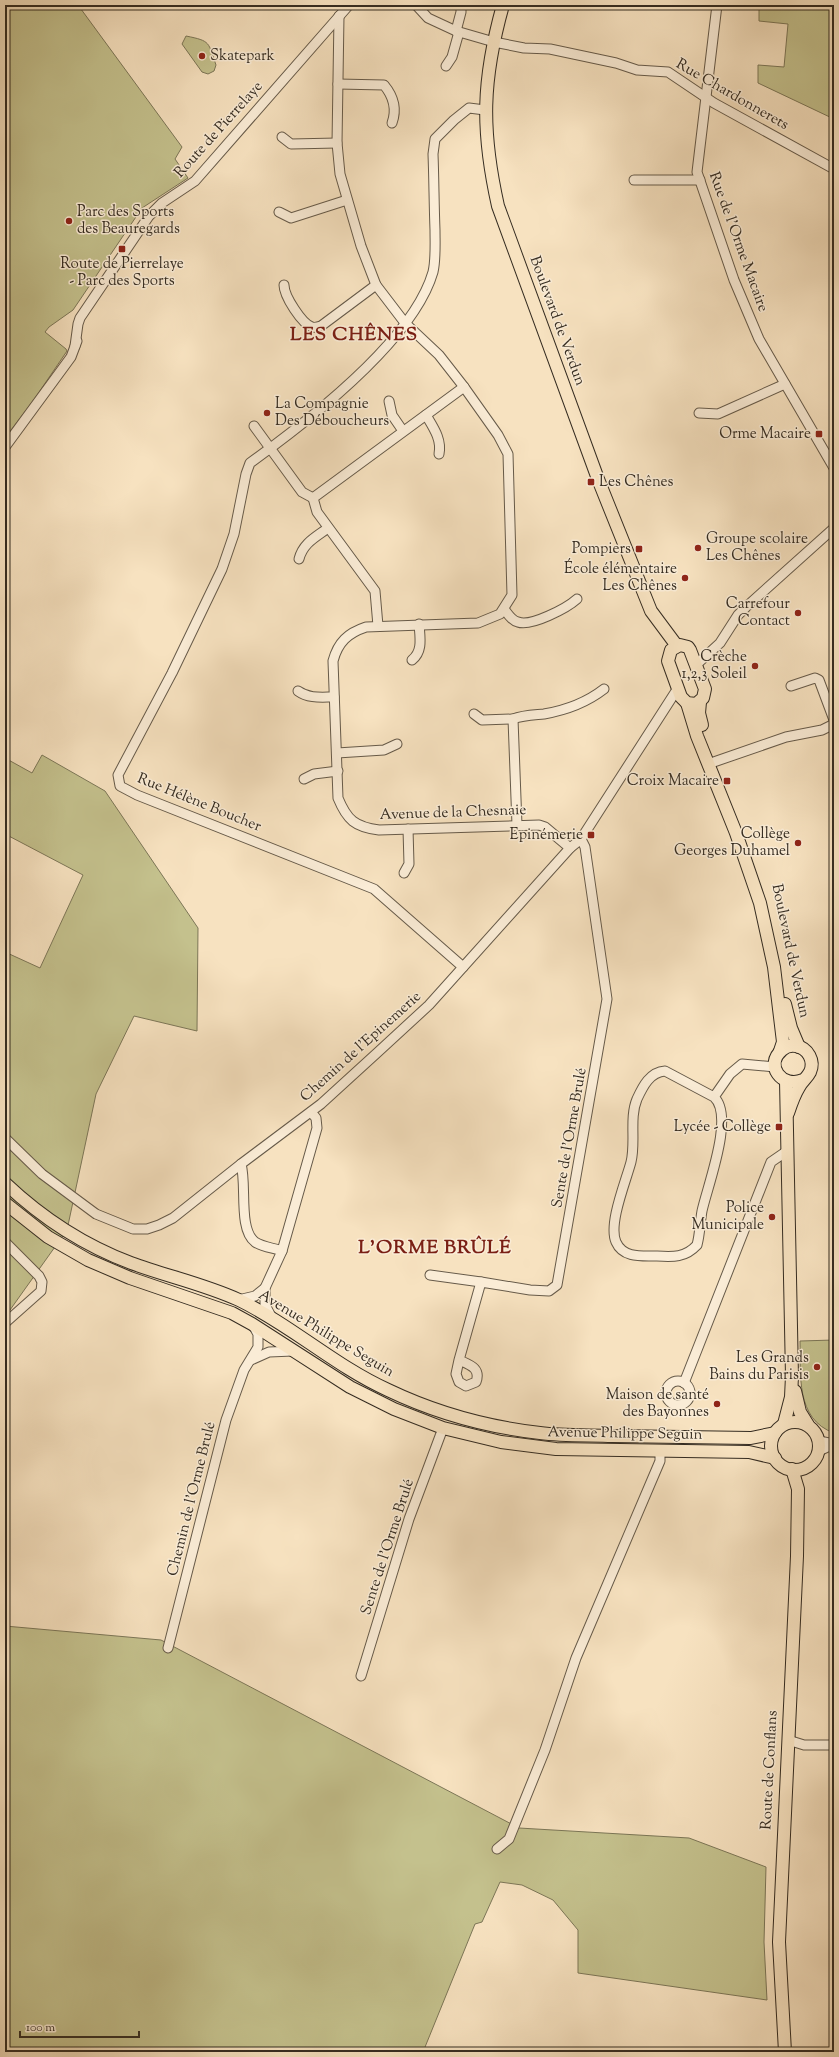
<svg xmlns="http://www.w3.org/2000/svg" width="839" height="2057" font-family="'Sorts Mill Goudy',serif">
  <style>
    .green { fill: #c4c18d; stroke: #7c7657 }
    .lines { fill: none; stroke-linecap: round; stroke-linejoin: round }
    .minor-casing { stroke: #665a49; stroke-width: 11 }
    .major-casing { stroke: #352c21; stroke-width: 14 }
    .minor { stroke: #faecd6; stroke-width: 9 }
    .major { stroke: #f7e2c0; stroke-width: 12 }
    .poi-dot { fill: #8f2418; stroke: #faecd6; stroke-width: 1.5 }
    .labels { text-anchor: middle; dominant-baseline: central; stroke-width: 3; stroke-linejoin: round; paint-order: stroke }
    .poi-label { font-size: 15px; fill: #352c21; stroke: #faecd6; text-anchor: end }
    .street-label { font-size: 15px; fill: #352c21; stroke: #faecd6 }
    .district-label { font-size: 19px; font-weight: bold; letter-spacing: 1px; fill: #7a1f14; stroke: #faecd6 }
  </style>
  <rect width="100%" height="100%" fill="#f7e2c0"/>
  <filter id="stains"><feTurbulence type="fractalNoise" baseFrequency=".005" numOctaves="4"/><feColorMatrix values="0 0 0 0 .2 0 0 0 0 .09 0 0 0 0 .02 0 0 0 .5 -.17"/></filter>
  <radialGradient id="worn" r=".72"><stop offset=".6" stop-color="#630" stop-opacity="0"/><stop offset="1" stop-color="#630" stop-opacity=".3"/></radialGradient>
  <g class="green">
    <polygon points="5,5 78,5 182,147 175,159 188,178 142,208 73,310 49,327 45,332 66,349 67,351 33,401 5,438"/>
    <polygon points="759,5 834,5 834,119 758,83 758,65 784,67 788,24 759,21"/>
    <path d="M 186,36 C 211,41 208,42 216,65 L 214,71 L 208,74 L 202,72 L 182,44 Z"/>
    <polygon points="42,755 105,791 198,928 197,1031 134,1016 96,1094 67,1230 5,1317 5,952 40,968 83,875 5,834 5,758 32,773"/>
    <path d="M 834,1340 L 834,1433 C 795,1419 801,1374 800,1341 Z"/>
    <polygon points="5,1626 161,1640 519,1828 689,1838 766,1867 764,1942 767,2000 578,1973 578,1930 553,1900 522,1885 500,1882 482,1922 475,1924 423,2052 5,2052"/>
  </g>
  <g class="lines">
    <defs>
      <g id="minor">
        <polyline points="416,5 428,18 456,31 494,42 524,48 550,49 616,63 637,70 668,72 714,103 834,169"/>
        <polyline points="717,5 697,172 734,280 759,339 834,468"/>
        <path d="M 339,16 L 337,143 L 340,174 L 361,246 L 376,285 L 405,323 L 439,355 L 464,387 L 498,435 L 508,454 L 512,595 L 500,614 L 478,623 L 366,627 C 348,633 338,642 333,661 L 338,798 C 347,820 355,827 379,830 L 539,825 L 545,827 L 570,848"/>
        <polyline points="456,31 461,12 461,5"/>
        <polyline points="446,66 452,57 459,32"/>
        <path d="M 338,84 L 384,85 C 394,97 397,109 392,123"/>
        <polyline points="282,137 291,144 337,143"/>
        <polyline points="634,180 700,180"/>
        <polyline points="279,212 291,218 347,200"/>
        <path d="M 284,285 C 284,296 302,324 312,327 C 315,328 318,327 321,326 L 376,285"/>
        <polyline points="75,346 78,324 80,318 149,216 162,203 195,181 349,5"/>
        <polyline points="389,401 392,415 403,431"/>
        <polyline points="699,413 718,414 785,384"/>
        <path d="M 426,415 C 433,427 442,439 439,454"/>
        <polyline points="254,426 302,492 313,498"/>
        <polyline points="5,447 71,357 77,341"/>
        <path d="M 299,559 C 303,543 316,537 328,528"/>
        <path d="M 504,609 C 508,614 512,621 518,622 C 531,627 567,608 577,599"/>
        <polyline points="378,626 375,591 317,512 313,498 464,387"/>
        <path d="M 412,660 C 423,651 420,638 419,624"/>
        <polyline points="696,665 720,643 738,615 746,607 834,528"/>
        <polyline points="791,686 815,678 819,680 834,720"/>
        <path d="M 298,691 C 309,699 322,697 334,697"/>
        <polyline points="474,714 482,720 513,719"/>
        <polyline points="337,753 384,750 397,744"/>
        <polyline points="708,764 786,737 822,730 834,724"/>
        <polyline points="304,779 314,774 338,771"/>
        <path d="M 517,825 L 513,719 C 523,715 533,715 544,714 C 567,710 586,703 604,689"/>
        <polyline points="404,873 409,864 408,829"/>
        <path d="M 463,967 L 374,889 L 137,795 L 120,786 L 118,775 L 172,673 L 222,569 L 234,534 L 246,474 L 250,463 C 307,422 413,341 433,272 C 436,259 435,243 435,230 C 434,205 434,179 433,154 L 435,139 L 454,120 L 469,108 L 485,110"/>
        <path d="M 714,1097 L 665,1071 C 650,1072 643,1086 637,1099 C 629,1118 636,1142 631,1162 C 626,1181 608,1224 616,1242 C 623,1258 641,1256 656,1256 C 673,1257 685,1258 697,1245 C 700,1234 700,1222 702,1211 C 707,1187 735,1116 714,1097 L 730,1074 L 742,1064 L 775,1067"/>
        <polyline points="5,1138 42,1174 96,1214 133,1229 147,1229 159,1225 173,1218 241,1164 321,1104 378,1052 429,1005 570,848 581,839 678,688"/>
        <path d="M 241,1164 C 247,1185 238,1229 255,1242 C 262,1247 274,1248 282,1251"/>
        <polyline points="5,1242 39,1276 42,1282 41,1291 5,1323"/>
        <polyline points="430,1275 481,1282"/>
        <polyline points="238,1300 255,1296 265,1288"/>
        <polyline points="272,1318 265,1305 265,1288 282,1251 317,1128 316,1118 311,1112"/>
        <polyline points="251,1360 269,1352 293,1351"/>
        <path d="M 459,1360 C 470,1365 481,1368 476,1382 L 466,1386 L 459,1382 L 456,1374 L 459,1360 L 481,1282 L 530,1290 L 549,1291 L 557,1285 L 607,999 L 585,847 L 581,839"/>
        <circle cx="678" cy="1393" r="12"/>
        <polyline points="684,1383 771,1162 787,1151"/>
        <polyline points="819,1441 834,1444"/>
        <polyline points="819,1451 834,1444"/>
        <polyline points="168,1648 226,1420 244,1370 258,1347 258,1334 253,1325"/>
        <polyline points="361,1676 409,1519 443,1428"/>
        <polyline points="788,1740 804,1745 834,1745"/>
        <polyline points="497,1849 509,1839 545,1750 576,1658 660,1461 660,1451"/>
      </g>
      <g id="major">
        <path d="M 503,5 C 482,80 481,130 498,206 L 598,479 L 651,611 L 677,646"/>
        <polygon points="680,645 688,647 690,650 705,689 703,698 696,704 687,703 681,697 668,661 671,650"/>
        <polyline points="700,702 699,713 702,725"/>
        <polyline points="687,703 697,736 736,833 760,903 774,967 783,1042 780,1051"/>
        <polyline points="785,1004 791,1028 799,1047"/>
        <path d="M 788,1113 C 791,1104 794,1095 799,1087 C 802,1081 807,1078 810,1072 C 815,1061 808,1048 796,1046 C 791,1045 786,1046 782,1050 C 764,1065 782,1089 803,1080"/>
        <path d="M 5,1183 C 42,1218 83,1245 131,1263 C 166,1276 204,1284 239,1300 C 291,1325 335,1366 388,1390 C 436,1413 487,1427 540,1433 C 564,1436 589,1435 613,1436 C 659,1437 705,1437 751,1438 L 775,1433"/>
        <polyline points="5,1203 48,1237 88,1260 130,1278 232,1313 252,1324 350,1387 394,1409 443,1428 501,1442 556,1449 749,1452 775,1458"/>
        <polyline points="795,1391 800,1412 808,1425"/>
        <circle cx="795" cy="1446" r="24"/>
        <polyline points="784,1424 791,1397 792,1376 786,1081"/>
        <polyline points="785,2052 779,1942 797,1556 798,1489 792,1469"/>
      </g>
    </defs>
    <use href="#minor" class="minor-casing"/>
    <use href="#major" class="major-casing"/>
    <use href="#minor" class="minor"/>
    <use href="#major" class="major"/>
  </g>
  <g class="poi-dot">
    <circle cx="202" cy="56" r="4"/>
    <circle cx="69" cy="221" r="4"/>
    <rect x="118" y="245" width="8" height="8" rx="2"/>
    <circle cx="267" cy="413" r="4"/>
    <rect x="815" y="430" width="8" height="8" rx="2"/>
    <rect x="587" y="478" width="8" height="8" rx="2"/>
    <circle cx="698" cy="548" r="4"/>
    <rect x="635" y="545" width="8" height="8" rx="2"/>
    <circle cx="685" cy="578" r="4"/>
    <circle cx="798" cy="613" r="4"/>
    <circle cx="755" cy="666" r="4"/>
    <rect x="723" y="777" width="8" height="8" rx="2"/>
    <rect x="587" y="831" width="8" height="8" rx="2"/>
    <circle cx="798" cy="843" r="4"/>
    <rect x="775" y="1123" width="8" height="8" rx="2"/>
    <circle cx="772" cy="1217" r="4"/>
    <circle cx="817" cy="1367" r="4"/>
    <circle cx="717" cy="1404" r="4"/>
  </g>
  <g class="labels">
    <g class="poi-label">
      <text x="210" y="56" text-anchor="start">Skatepark</text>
      <text x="77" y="212" text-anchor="start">Parc des Sports<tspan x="77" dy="17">des Beauregards</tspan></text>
      <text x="122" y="264" text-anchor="middle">Route de Pierrelaye<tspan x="122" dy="17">- Parc des Sports</tspan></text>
      <text x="275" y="404" text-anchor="start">La Compagnie<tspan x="275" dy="17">Des Déboucheurs</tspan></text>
      <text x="811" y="434">Orme Macaire</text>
      <text x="599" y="482" text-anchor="start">Les Chênes</text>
      <text x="706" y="539" text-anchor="start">Groupe scolaire<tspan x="706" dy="17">Les Chênes</tspan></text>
      <text x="631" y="549">Pompiers</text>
      <text x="677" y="569">École élémentaire<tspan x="677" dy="17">Les Chênes</tspan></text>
      <text x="790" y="604">Carrefour<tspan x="790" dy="17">Contact</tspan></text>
      <text x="747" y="657">Crèche<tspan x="747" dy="17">1,2,3 Soleil</tspan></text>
      <text x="719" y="781">Croix Macaire</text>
      <text x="790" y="834">Collège<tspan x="790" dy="17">Georges Duhamel</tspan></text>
      <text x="583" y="835">Epinémerie</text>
      <text x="771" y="1127">Lycée - Collège</text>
      <text x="764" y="1208">Police<tspan x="764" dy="17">Municipale</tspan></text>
      <text x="809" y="1358">Les Grands<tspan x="809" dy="17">Bains du Parisis</tspan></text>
      <text x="709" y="1395">Maison de santé<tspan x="709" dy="17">des Bayonnes</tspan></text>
    </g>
    <g class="street-label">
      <text transform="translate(732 95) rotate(30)">Rue Chardonnerets</text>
      <text transform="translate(219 130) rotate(-48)">Route de Pierrelaye</text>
      <text transform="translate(738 242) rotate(70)">Rue de l'Orme Macaire</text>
      <text transform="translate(557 321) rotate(70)">Boulevard de Verdun</text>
      <text transform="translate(199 803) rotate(22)">Rue Hélène Boucher</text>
      <text transform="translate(453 813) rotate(-2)">Avenue de la Chesnaie</text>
      <text transform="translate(790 951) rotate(78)">Boulevard de Verdun</text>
      <text transform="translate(361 1047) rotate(-42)">Chemin de l'Epinemerie</text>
      <text transform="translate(570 1138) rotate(-80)">Sente de l'Orme Brulé</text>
      <text transform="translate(326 1334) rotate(31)">Avenue Philippe Seguin</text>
      <text transform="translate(625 1434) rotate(1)">Avenue Philippe Seguin</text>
      <text transform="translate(192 1499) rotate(-76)">Chemin de l'Orme Brulé</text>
      <text transform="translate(388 1547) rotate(-72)">Sente de l'Orme Brulé</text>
      <text transform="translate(770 1770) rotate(-87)">Route de Conflans</text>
    </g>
    <g class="district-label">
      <text x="354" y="335">LES CHÊNES</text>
      <text x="435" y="1248">L'ORME BRÛLÉ</text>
    </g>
  </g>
  <rect width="839" height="2057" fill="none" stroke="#f7e2c0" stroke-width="20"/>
  <rect x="6" y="6" width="827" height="2045" fill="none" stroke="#352c21" stroke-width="2"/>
  <rect x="10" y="10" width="819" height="2037" fill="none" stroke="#352c21"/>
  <path d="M20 2031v6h119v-6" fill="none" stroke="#352c21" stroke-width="2"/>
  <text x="26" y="2031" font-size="12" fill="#352c21" stroke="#faecd6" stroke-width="3" paint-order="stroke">100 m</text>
  <rect width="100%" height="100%" filter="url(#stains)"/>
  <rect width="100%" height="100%" fill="url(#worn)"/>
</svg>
